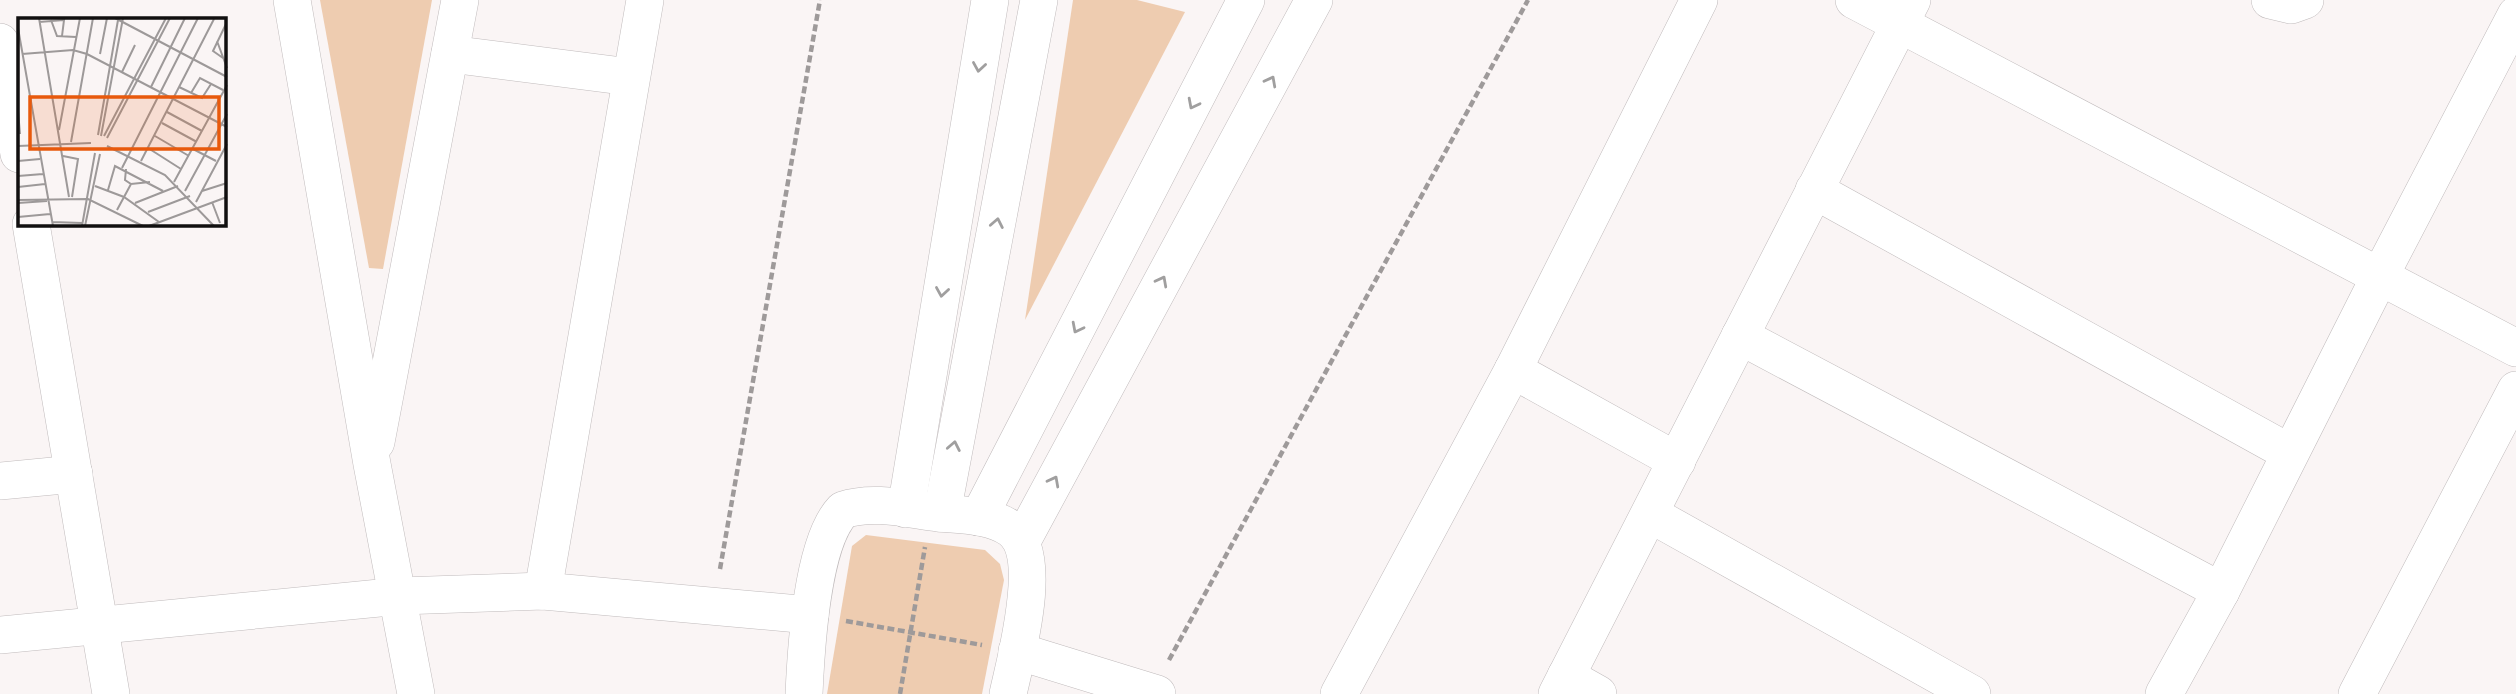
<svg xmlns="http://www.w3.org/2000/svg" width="2516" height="694" font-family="'Crimson Pro',serif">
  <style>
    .green { fill: #eeccb0 }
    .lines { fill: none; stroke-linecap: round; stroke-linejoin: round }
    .minor-casing { stroke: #c0bbbc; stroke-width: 38 }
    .path { stroke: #9e9a9a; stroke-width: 4.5; stroke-dasharray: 7 3.5; stroke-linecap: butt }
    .minor { stroke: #fff; stroke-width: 37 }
    .oneway { stroke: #a09f9f }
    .inset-road { fill: none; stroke: #9d9999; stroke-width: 2 }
    .view { fill: #e8590c; fill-opacity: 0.15; stroke: #e8590c; stroke-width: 3.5 }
    .inset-edge { fill: none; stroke: #110f0f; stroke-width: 3.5 }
  </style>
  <rect width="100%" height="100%" fill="#faf5f5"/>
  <g class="green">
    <polygon points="320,0 432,0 383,269 369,268"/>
    <polygon points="1073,0 1137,0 1185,12 1025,320"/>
    <polygon points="866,535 985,550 1000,564 1004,580 982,694 827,694 852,546"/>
  </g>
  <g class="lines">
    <defs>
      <g id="minor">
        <polyline points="292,0 372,464 416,694"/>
        <polyline points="1854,0 2516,348"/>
        <polyline points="2270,0 2291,5 2305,0"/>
        <polyline points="0,42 19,154"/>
        <polyline points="450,54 630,77"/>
        <polyline points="1814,190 2290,453"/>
        <polyline points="31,224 111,694"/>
        <polyline points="1740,336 2221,591"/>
        <polyline points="1513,370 1677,461"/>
        <polyline points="376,442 460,0"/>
        <polyline points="0,481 74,474"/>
        <polyline points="906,509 990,0"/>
        <polyline points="942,513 1039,0"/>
        <polyline points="1650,514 1972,694"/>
        <polyline points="979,517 1246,0"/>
        <polyline points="1022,541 1314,0"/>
        <polyline points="543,591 645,0"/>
        <polyline points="0,635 400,596 543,591 810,615"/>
        <polyline points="1017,651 1157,694"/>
        <polyline points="1566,676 1598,694"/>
        <path d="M 804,694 C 806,649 812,542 843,510 C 873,500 907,509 938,513 C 961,515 992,515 1011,529 C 1045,555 1016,657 1008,694"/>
        <polyline points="1339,694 1513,370 1699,0"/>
        <polyline points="1557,694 1912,0"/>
        <polyline points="2164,694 2221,591 2381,274 2516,15"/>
        <polyline points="2357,694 2516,390"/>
      </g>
    </defs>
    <use href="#minor" class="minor-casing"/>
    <g class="path">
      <polyline points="720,569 820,0"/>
      <polyline points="846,621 982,645"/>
      <polyline points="1169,660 1528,0"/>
      <polyline points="900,694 925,547"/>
    </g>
    <use href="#minor" class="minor"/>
  </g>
  <defs><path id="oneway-chevron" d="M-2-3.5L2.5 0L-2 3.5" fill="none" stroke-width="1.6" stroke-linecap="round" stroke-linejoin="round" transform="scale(1.75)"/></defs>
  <g class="oneway">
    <use href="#oneway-chevron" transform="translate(979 67) rotate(99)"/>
    <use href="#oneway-chevron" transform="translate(1271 81) rotate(-62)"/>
    <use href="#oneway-chevron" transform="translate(1193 104) rotate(117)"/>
    <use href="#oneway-chevron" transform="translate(997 223) rotate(-79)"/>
    <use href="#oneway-chevron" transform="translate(1162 281) rotate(-62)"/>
    <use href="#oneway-chevron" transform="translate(942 292) rotate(99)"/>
    <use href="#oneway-chevron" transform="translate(1077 328) rotate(117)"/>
    <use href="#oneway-chevron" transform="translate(954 446) rotate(-79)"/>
    <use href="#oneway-chevron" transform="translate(1054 481) rotate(-62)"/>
  </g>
  <g transform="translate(18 18)">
    <rect width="208" height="208" fill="#faf5f5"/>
    <path class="inset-road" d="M 21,0 L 51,179M 97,0 L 209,59M 33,2 L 39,18 L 58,19M 21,4 L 46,2 L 44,18M 0,10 L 35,208M 199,23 L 209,50M 4,36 L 55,32 L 69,36 L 209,109M 82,36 L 89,0M 205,40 L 195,33 L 208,6M 104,54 L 117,27M 133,69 L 167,0M 161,69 L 184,80 L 193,66M 173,75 L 182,60 L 205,72M 0,93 L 2,116M 149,94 L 184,113M 144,105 L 179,124M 41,112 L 62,0M 80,117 L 100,2M 83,118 L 105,0M 86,118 L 148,0M 137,118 L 171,138M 89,120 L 152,0M 53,124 L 75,0M 0,128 L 73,125M 89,128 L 147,157 L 196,208M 130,130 L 163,151M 175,131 L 198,143M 45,138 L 60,141 L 54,179M 0,143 L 22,141M 123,143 L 196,1M 104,150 L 180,0M 108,151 L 107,162 L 113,166 L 132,164M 0,158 L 25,156M 156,164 L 209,67M 77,168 L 106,179 L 141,204M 0,169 L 27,166M 90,172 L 97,148 L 145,173M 167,173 L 209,96M 184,173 L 209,165M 0,182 L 70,181 L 125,208M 178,184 L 209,126M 194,184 L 202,205M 0,185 L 29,183M 117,185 L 160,168M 99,192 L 113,166M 130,194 L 172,178M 0,199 L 32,196M 34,204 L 64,205M 64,208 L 77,135M 67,208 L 82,136M 131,208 L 209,179"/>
    <path class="view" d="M 12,79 L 201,79 L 201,131 L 12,131 Z"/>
    <rect width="208" height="208" class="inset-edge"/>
  </g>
</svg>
